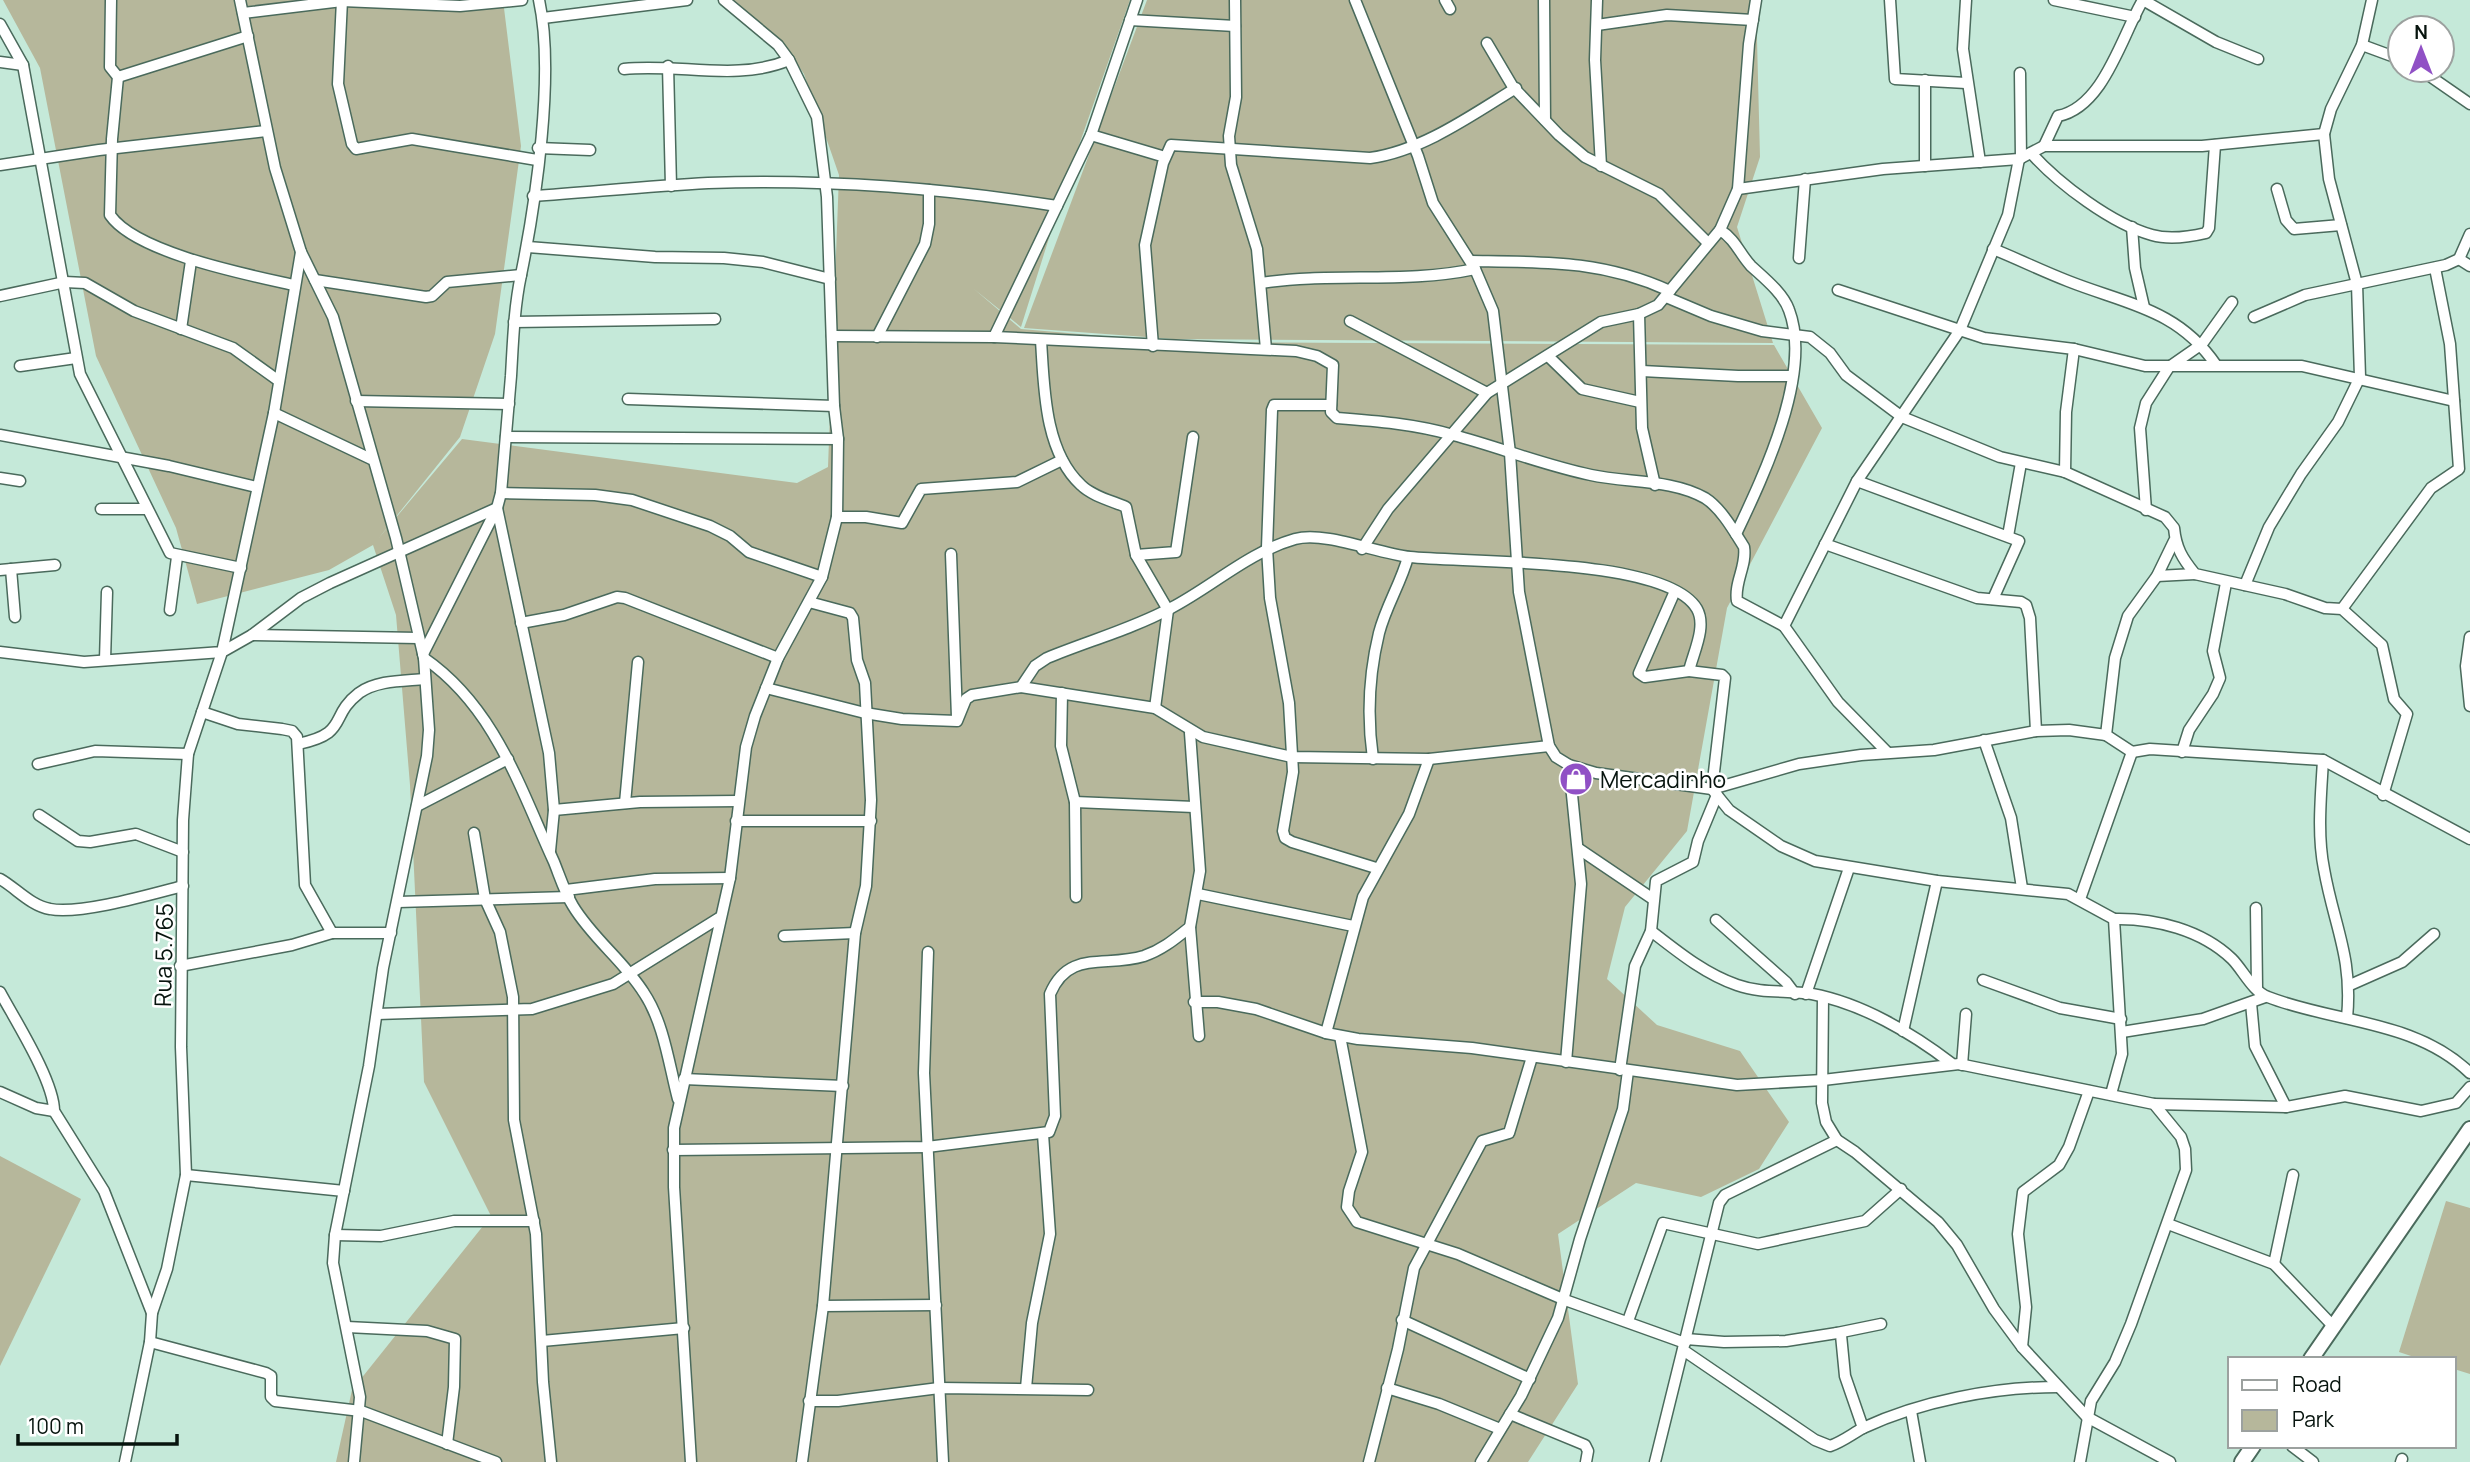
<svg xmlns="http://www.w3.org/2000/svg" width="2470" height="1462" font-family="Manrope,sans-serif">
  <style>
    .green { fill: #b6b79b }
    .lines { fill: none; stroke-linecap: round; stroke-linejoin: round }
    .minor-casing { stroke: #4a6a5c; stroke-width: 13 }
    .secondary-casing { stroke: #4a6a5c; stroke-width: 18 }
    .minor { stroke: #fff; stroke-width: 10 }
    .secondary { stroke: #fff; stroke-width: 14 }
    .labels { text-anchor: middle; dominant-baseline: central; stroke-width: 5; stroke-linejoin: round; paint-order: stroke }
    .poi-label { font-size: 23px; fill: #07140e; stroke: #fff; text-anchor: start }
    .street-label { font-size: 23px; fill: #07140e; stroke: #fff }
  </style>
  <rect width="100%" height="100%" fill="#c5e9d9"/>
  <g class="green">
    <polygon points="3,0 503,0 521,146 495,334 460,437 378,539 462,439 797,483 828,467 839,175 804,74 780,39 764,31 729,0 1130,0 1072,165 1021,327 974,289 1021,329 1173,342 1774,345 1822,428 1727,608 1687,831 1625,907 1607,979 1657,1025 1740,1051 1789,1122 1759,1169 1701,1197 1636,1183 1558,1234 1578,1384 1528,1462 336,1462 352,1390 491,1216 424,1082 410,785 396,615 373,545 329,570 197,604 176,528 96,356 40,68"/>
    <polygon points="1147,0 1756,0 1760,157 1737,227 1773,343 1173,339 1024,328"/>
    <polygon points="0,1156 81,1199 0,1366"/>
    <polygon points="2446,1201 2470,1208 2470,1374 2454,1369 2454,1359 2420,1359 2399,1352"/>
  </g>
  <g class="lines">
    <defs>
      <g id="minor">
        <path d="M 111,0 L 110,67 L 118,77 L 112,139 L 110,215 C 136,253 249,275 294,285"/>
        <polyline points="240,0 275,168 301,252 333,317 396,538 424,658 429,730 427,756 383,968 369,1066 335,1235 333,1263 360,1397 354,1462"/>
        <polyline points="342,0 338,84 352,144 356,149 412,139 537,160"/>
        <polyline points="1235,0 1236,97 1229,136 1231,165 1257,249 1266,349"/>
        <polyline points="1355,0 1418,156 1433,203 1475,269 1493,311 1510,453 1519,592 1549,746 1556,757 1569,765 1596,773 1712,789 1799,764 1861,755 1934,750 2036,731 2069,730 2106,735"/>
        <polyline points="1445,0 1450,9"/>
        <polyline points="1544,0 1545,120"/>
        <polyline points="1597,0 1595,60 1601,166"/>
        <polyline points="1890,0 1895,79 1966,83"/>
        <polyline points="1966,0 1963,49 1980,162"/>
        <polyline points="2054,0 2135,17"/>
        <polyline points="2143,0 2216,42 2258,59"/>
        <polyline points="243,13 342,1 460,6 522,0"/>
        <polyline points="543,18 687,0"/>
        <polyline points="1130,20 1235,26"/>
        <polyline points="0,24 23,65 80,374 170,553 241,568"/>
        <polyline points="1597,25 1667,15 1753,20"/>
        <polyline points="1487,43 1513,87 1559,135 1585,157 1659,194 1708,243"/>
        <polyline points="2362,45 2400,59"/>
        <polyline points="0,62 23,65"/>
        <polyline points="668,66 671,186"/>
        <path d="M 624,69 C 679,63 737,82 789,60"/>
        <polyline points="2421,70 2470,104"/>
        <polyline points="2020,73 2021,158"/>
        <polyline points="118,77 248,36"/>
        <polyline points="1925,80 1925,166"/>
        <polyline points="1091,135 1165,157"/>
        <path d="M 2044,146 L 2058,116 C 2104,107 2122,35 2143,0"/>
        <polyline points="538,148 590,150"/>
        <path d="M 2031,153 C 2059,184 2112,224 2152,235 C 2169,240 2189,237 2206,233 L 2209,228 L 2215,145"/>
        <polyline points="0,165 99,150 266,131"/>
        <polyline points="1738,189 1883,169 2019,159 2044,146 2202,146 2324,134"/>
        <polyline points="2277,189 2286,220 2294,229 2341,225"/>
        <path d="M 533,196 C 591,192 650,186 708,183 C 824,179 942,188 1057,206"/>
        <polyline points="2132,227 2135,268 2144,307"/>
        <path d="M 1720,230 C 1736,240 1739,253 1751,266 C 1764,278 1783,293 1789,310 C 1813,373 1763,477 1736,534"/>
        <polyline points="528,247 655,257 724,258 763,262 830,279"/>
        <path d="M 1993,249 C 2018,259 2042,271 2068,281 C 2126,304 2178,309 2216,365"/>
        <polyline points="1799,258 1805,179"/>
        <polyline points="2459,259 2470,266"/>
        <path d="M 1471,261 C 1544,262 1602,260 1670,291"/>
        <polyline points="315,280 426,297 432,296 447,282 521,275"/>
        <path d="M 1261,283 C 1332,272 1405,284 1475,269"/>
        <polyline points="1838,290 1984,338 2074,349 2145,366 2302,366 2454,401"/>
        <polyline points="0,296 65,282 85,283 134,311 233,348 279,381"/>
        <path d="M 1666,297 L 1711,316 L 1762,331 L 1810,337 L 1830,353 L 1846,375 L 1902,417 L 2000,457 L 2065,472 L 2165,517 L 2174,528 C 2176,548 2182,558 2195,574 L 2285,594 L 2325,608 L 2342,609 L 2382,645 L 2394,699 L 2407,714 L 2383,795"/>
        <polyline points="1639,314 1642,428 1655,485"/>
        <polyline points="2254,317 2305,295 2446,265 2459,259 2470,234"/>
        <polyline points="1350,321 1487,393"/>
        <polyline points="514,322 715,319"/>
        <polyline points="181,329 191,261"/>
        <path d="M 832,336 L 994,337 L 1296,351 L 1317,356 L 1333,365 L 1331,412 L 1337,418 C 1376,421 1415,424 1453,435 C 1499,447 1543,465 1591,475 C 1627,483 1672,479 1705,498 C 1721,508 1734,531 1744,547 C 1747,566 1734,582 1737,601 L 1784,626"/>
        <polyline points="877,337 925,244 929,224 929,190"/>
        <polyline points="994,337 1091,135 1137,0"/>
        <path d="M 1041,340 C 1044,386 1044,451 1081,485 C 1092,496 1112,501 1126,507 L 1136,555 L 1168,610 L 1155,708"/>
        <path d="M 1153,346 L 1145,245 L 1163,163 L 1171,145 L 1370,158 C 1422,151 1472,115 1516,88"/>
        <polyline points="1548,356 1582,389 1640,402"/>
        <polyline points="20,366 76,358"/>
        <polyline points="1642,371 1738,376 1791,376"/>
        <polyline points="628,399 834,406"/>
        <polyline points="356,401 509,404"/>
        <polyline points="1331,405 1274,405 1272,410 1267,548 1270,598 1289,703 1293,772 1283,831 1285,838 1292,842 1376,868"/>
        <polyline points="274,413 371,459"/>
        <polyline points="0,435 169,466 256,487"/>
        <polyline points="506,437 838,439"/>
        <polyline points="2065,472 2066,412 2074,349"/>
        <polyline points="0,478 20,481"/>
        <polyline points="1857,481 2019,541 1993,599"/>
        <polyline points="501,493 595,495 632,500 710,526 730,536 749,552 822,577"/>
        <polyline points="497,508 549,753 554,810 550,851"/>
        <polyline points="101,509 147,509"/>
        <polyline points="2146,510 2140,428 2146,403 2169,367 2202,344 2232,302"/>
        <polyline points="837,517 866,517 902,523 921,489 1017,482 1062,460"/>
        <polyline points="2008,536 2021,463"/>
        <polyline points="1825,544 1977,598 2021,602 2026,605 2030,618 2036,731"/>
        <polyline points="1362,549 1388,509 1487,393 1601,322 1639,314 1658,305 1720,230 1738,189 1749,44 1756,0"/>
        <polyline points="951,554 957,717"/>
        <polyline points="1136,555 1176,552 1193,437"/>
        <polyline points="11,569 15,617"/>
        <polyline points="0,570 55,565"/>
        <polyline points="2157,576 2195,574"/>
        <polyline points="2245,585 2269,527 2301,474 2338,422 2360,377 2357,284 2329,179 2324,134 2331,109 2362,45 2372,0"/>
        <polyline points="1675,591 1639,673 1645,677 1689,671"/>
        <polyline points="2342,609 2431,488 2459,469 2450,344 2435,268"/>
        <polyline points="170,610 177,557"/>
        <polyline points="521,623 564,615 617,597 625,598 778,658"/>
        <polyline points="252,635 418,638"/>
        <polyline points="2470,637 2466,666 2470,706"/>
        <polyline points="0,652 84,662 222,652 274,413 301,252"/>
        <path d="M 423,654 L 497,508 L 501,493 C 504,454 508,415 511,376 C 513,342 514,308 521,275 C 536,201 555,73 539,0"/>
        <path d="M 424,658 C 495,707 520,788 554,862 C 560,877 565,893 573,906 C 593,939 624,961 644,993 C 664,1023 669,1065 678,1099"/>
        <polyline points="105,660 107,592"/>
        <polyline points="1021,687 1155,708 1203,737 1292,757 1429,759 1549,746"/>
        <path d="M 766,688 L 865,713 L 902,719 L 957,721 L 966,699 L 972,695 L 1021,687 L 1035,666 L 1047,658 C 1088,641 1132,629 1171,608 C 1213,586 1249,552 1295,539 C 1325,531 1376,553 1410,557 C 1467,563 1667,557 1697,609 C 1707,627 1693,653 1689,671 L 1722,675 L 1725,678 L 1712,789 L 1729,810 L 1781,846 L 1815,861 L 1937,881 L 2068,894 L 2114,919 L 2122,1054 L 2111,1094"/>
        <polyline points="1062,693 1061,746 1075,802 1076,897"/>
        <polyline points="202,712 238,724 282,729 292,731 297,737 305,885 332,933"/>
        <polyline points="1190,733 1200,871 1190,927 1199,1036"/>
        <polyline points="1984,740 2011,818 2022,888"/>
        <path d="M 298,744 C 350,733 328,717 359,693 C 377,680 404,681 424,679"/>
        <polyline points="1887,752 1838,702 1784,626 1857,481 1960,330 2008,215 2019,159"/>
        <polyline points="2132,752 2150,749 2323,760 2470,839"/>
        <polyline points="2182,752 2189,730 2213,694 2220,678 2213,651 2226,583"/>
        <path d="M 1373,759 C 1367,717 1369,674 1379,633 C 1386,606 1401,583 1408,557"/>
        <path d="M 2323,760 C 2321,796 2317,834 2324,869 C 2334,926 2353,957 2347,1018"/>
        <polyline points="38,764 95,751 188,754"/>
        <polyline points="1075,802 1194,807"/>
        <polyline points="625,803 638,662"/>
        <polyline points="417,806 508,759"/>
        <polyline points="554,810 640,802 738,801"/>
        <polyline points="39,815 78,841 90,842 136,834 183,852"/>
        <polyline points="736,821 871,821"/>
        <polyline points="474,833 485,899 500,932 513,997 514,1120 536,1234 543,1382 551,1462"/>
        <polyline points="1579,849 1653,899"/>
        <path d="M 0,879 C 16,888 31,906 50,909 C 80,915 152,894 183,886"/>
        <polyline points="566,890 655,879 730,878"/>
        <polyline points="1198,894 1353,926"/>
        <polyline points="2080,899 2132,752 2106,735 2115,658 2128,616 2157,576 2174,541"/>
        <polyline points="398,902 569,897"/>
        <polyline points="2256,908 2257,988"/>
        <path d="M 2114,919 C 2155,918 2202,930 2232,959 C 2243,970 2253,992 2268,997 C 2335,1023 2416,1020 2470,1073"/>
        <polyline points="1716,920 1786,982 1795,994"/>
        <path d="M 1651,931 C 1678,952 1705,974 1737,985 C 1762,994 1787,990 1812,994 C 1861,1003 1912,1033 1951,1063"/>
        <polyline points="784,936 855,933"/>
        <polyline points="928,952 924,1073 943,1462"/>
        <polyline points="180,966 292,945 332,933 391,933"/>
        <polyline points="1983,980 2060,1008 2121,1019"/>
        <polyline points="2350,985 2402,962 2434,934"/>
        <path d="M 0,992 C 15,1020 54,1081 54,1111 L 104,1191 L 152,1313"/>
        <polyline points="1806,994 1849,868"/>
        <polyline points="1823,997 1822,1103 1826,1122 1837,1140 1855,1152 1938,1222 1957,1245 1994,1309 2022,1347 2087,1417 2170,1462"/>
        <polyline points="1194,1002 1218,1002 1256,1009 1326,1033 1358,1039 1472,1048 1737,1085 1823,1080 1959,1064 2154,1104 2181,1137 2185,1149 2186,1170 2131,1324 2115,1362 2091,1401 2080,1462"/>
        <polyline points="2251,1003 2255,1046 2286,1107"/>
        <polyline points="377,1014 532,1009 613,984 719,918"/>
        <polyline points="1903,1031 1937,881"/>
        <polyline points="2122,1032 2203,1019 2265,997"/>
        <polyline points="1326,1033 1363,897 1409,814 1429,759"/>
        <polyline points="1340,1036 1362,1152 1349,1191 1347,1207 1357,1222 1458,1254 1565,1300 1685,1343"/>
        <polyline points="1566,1062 1581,884 1569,765"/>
        <polyline points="1962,1065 1966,1014"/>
        <polyline points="1620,1070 1635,966 1651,931 1656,881 1693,862 1698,841 1717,795"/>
        <polyline points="684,1079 843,1086"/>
        <polyline points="0,1092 36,1108 54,1111"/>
        <polyline points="2154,1104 2286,1107 2345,1096 2421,1111 2456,1103 2470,1087"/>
        <path d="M 673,1150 L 927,1147 L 1049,1132 L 1055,1116 L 1050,994 C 1069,949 1105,968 1144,956 C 1162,950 1175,939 1190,927"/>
        <polyline points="186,1175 344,1191"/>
        <polyline points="2168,1224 2274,1264 2333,1326"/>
        <polyline points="335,1235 381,1236 454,1221 534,1221"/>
        <polyline points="2274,1264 2293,1175"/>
        <polyline points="823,1306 936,1305"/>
        <polyline points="1402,1320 1530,1379"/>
        <polyline points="1628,1321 1663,1223 1758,1244 1865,1221 1901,1189"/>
        <polyline points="347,1327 427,1331 455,1339 454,1387 447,1444"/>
        <polyline points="1837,1333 1881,1324"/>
        <polyline points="1686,1339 1724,1342 1786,1341 1837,1333 1841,1335 1845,1376 1863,1428"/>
        <polyline points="542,1341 684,1328"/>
        <polyline points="150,1342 266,1373 271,1376 271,1397 275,1401 361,1411 496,1462"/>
        <polyline points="2022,1347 2026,1307 2018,1234 2023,1192 2059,1165 2069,1147 2089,1091"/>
        <path d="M 1683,1350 L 1815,1440 L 1830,1446 C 1842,1442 1852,1434 1863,1428 C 1921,1401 1994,1387 2058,1387"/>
        <polyline points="1026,1388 1032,1323 1050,1234 1043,1134"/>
        <polyline points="1387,1388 1439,1404 1500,1429"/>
        <polyline points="809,1401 838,1401 939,1388 1088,1390"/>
        <polyline points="1911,1411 1920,1462"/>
        <polyline points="1510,1414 1585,1445 1588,1451 1586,1462"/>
        <polyline points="2292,1446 2313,1462"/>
        <polyline points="125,1462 150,1342 152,1313 167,1269 186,1175 181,1047 183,820 188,754 222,652 252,635 301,598 330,583 497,508"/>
        <polyline points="691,1462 674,1187 674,1128 730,878 746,747 755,716 778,658 822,577 837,517 838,439 834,406 827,197 817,117 789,60 778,45 724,0"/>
        <polyline points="802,1462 823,1306 855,933 866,886 871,800 865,683 857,660 853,618 850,613 809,602"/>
        <polyline points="1369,1462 1398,1349 1414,1268 1482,1141 1509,1133 1532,1057"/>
        <polyline points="1481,1462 1521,1396 1558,1318 1580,1239 1623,1109 1628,1071"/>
        <polyline points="1655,1462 1719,1203 1725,1195 1837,1140"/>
        <polyline points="2401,1462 2402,1459"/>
      </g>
      <g id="secondary">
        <polyline points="2311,1359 2470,1129"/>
        <polyline points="2242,1462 2253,1446"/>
      </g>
    </defs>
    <use href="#minor" class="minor-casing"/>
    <use href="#secondary" class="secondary-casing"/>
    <use href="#minor" class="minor"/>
    <use href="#secondary" class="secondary"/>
  </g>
  <defs>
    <symbol id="shop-disc" viewBox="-11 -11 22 22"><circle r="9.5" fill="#9050c5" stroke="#fff"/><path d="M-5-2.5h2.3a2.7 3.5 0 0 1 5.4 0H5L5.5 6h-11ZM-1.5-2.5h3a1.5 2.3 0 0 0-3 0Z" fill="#fff"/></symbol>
  </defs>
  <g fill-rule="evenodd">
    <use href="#shop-disc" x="1557" y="760" width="38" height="38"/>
  </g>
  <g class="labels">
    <g class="poi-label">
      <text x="1600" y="779">Mercadinho</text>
    </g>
    <g class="street-label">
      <text transform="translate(163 955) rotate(-89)">Rua 5.765</text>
    </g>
  </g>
  <rect x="2228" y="1357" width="228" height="91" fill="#ffffff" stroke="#9ca19f" stroke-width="2"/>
  <rect x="2242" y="1380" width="35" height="10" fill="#ffffff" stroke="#9ca19f" stroke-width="2"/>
  <text x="2292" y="1392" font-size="21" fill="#07140e">Road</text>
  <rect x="2242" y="1410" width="35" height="21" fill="#b6b79b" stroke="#9ca19f" stroke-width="2"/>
  <text x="2292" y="1427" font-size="21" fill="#07140e">Park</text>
  <g transform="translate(2421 49)"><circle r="33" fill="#ffffff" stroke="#9ca19f" stroke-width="2"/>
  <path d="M0-5L12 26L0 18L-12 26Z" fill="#9050c5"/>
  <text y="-10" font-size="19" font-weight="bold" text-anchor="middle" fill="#07140e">N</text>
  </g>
  <path d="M18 1434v10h159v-10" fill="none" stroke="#07140e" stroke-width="3.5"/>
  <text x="28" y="1434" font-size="21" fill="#07140e" stroke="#ffffff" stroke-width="5" paint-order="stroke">100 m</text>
</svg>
